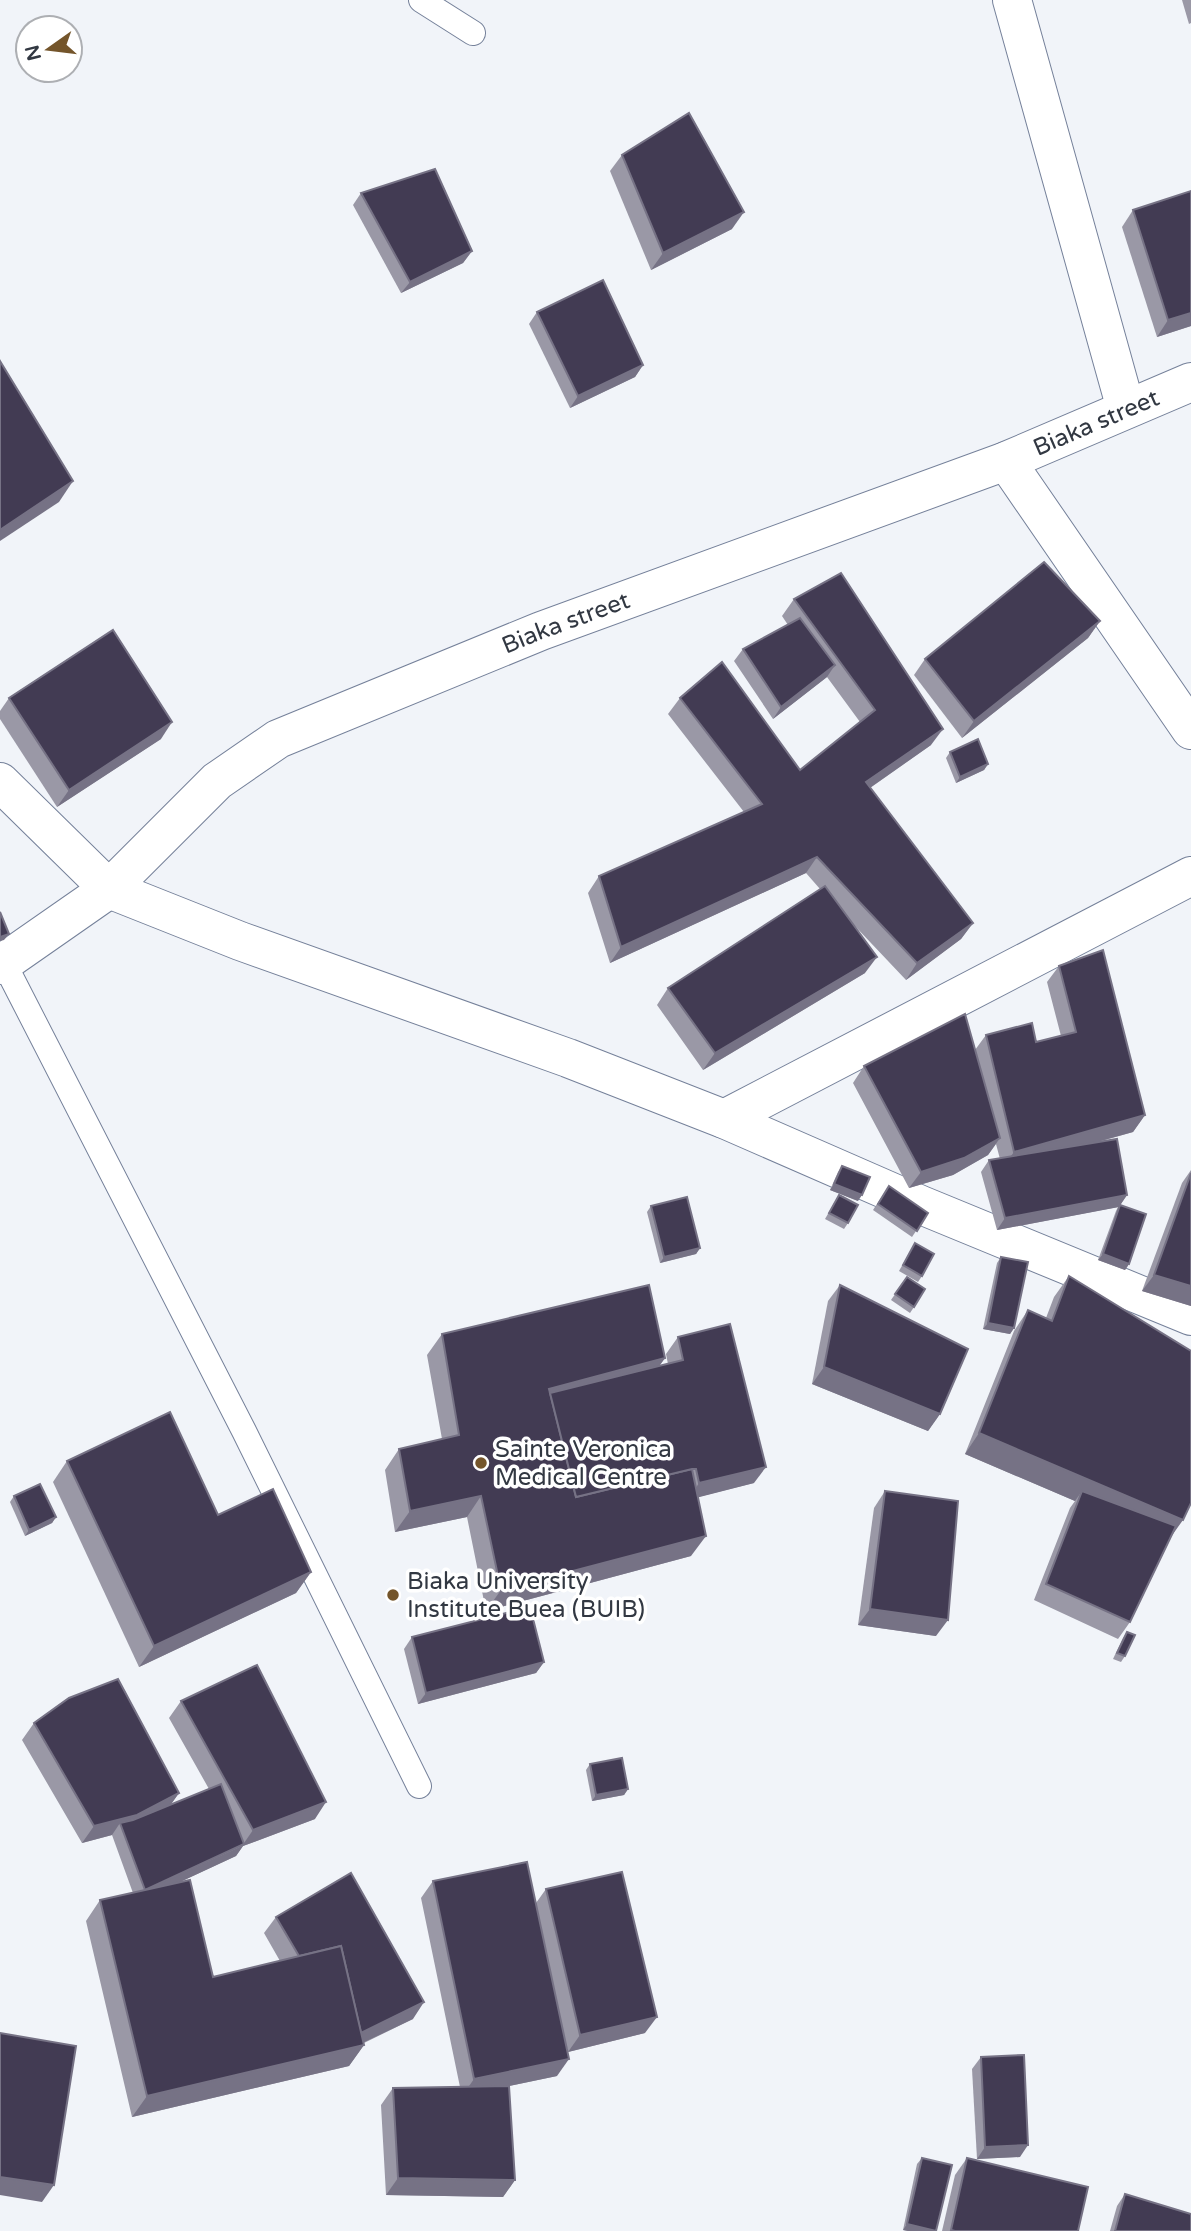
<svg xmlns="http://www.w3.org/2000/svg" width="1191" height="2231" font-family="'Varela Round',sans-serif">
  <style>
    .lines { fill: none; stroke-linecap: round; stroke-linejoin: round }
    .service-casing { stroke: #75819a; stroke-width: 26 }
    .minor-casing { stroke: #75819a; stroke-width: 40 }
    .service { stroke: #fff; stroke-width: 24 }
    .minor { stroke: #fff; stroke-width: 38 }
    .wall { fill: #9a98a6 }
    .shaded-wall { fill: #767285 }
    .building { fill: #423b53; stroke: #767285; stroke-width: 2 }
    .poi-dot { fill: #74552b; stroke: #fff; stroke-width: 2.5 }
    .labels { text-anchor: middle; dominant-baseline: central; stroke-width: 7; stroke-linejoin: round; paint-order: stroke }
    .street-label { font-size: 24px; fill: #323842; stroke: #fff }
    .poi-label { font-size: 24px; fill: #323842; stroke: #fff; text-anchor: start }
  </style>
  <rect width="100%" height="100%" fill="#f1f4f9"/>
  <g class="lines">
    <defs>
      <g id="service">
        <polyline points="421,0 473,33"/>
        <polyline points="4,963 244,1431 419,1786"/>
      </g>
      <g id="minor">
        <polyline points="1012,0 1126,409"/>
        <polyline points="1006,461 1191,730"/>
        <polyline points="0,782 109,889 240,941 568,1058 724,1119 921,1205 1191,1316"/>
        <path id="s1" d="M 0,965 L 109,889 L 217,781 L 278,739 L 541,631 L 1006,461 L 1191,382"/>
        <polyline points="724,1119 1191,876"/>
      </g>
    </defs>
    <use href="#service" class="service-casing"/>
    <use href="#minor" class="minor-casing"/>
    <use href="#service" class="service"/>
    <use href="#minor" class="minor"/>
  </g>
  <g class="wall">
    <polygon points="1182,0 1191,0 1191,23 1189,24"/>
    <polygon points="622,155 732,229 651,270 610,171"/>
    <polygon points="1191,191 1191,326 1157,337 1122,227 1133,210"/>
    <polygon points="361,193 472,251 463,263 401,293 353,205"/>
    <polygon points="537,312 643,365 635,377 570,408 529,324"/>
    <polygon points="794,599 931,745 870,788 973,923 961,939 906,980 853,924 865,973 703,1070 657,1005 668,988 820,889 806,873 610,963 588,893 599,876 744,812 668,714 680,698 800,770 860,722 827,677 773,719 734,661 743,649 788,625 782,616"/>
    <polygon points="1100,621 1088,638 962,738 914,675 925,659"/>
    <polygon points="9,698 161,739 57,807 0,719 0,711"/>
    <polygon points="950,752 988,764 984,770 956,783 946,758"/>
    <polygon points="1059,966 1145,1115 1133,1132 1091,1144 1127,1195 1120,1205 1129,1264 1125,1270 1098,1260 1116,1211 1118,1207 997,1230 981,1172 989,1160 1000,1159 996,1144 988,1155 953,1175 909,1188 853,1083 864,1066 975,1050 986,1035 1036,1042 1061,1036 1047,982"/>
    <polygon points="842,1166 858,1201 830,1190 838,1172"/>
    <polygon points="1191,1170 1191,1306 1142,1291 1182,1183"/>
    <polygon points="889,1186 928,1213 912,1237 873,1210"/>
    <polygon points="839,1195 848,1223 844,1229 825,1219"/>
    <polygon points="651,1206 700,1248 696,1254 660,1263 647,1212"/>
    <polygon points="915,1243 922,1276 918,1282 899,1271"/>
    <polygon points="1001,1257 1014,1328 1010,1334 983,1329 997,1263"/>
    <polygon points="1069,1276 1169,1539 1130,1622 1118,1639 1034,1600 1070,1508 1075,1501 965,1454 1014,1331 1028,1310 1046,1318 1054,1297"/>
    <polygon points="907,1277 914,1307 910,1313 891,1300"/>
    <polygon points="840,1285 940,1414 928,1431 812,1384 828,1301"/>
    <polygon points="442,1334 665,1358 659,1366 668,1364 666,1354 678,1337 754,1483 698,1497 691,1556 486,1611 467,1517 395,1532 385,1470 399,1449 442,1439 427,1355"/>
    <polygon points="67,1461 218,1515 311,1572 296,1593 139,1667 53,1482"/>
    <polygon points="885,1491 936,1636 858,1625 874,1508"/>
    <polygon points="14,1496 56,1517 52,1523 25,1536 10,1502"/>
    <polygon points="1127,1632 1125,1656 1121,1662 1113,1659 1123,1638"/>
    <polygon points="412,1637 544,1662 536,1673 418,1704 404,1649"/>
    <polygon points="181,1701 315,1819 243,1846 236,1856 180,1882 213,1977 280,1961 264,1933 276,1917 413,2019 364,2043 364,2045 349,2066 132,2117 86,1921 100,1900 133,1893 112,1835 82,1843 22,1740 34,1723 179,1793 171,1804 209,1789 169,1718"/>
    <polygon points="590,1764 628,1789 624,1795 592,1801 586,1770"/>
    <polygon points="433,1881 536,1903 546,1889 645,2033 568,2052 561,2023 557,2076 509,2086 515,2180 503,2197 386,2195 381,2105 393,2088 460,2087 421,1898"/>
    <polygon points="981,2057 1020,2157 977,2159 972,2069"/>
    <polygon points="922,2158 936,2231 908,2231 903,2230 917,2164"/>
    <polygon points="967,2158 1078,2231 942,2231 955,2175"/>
    <polygon points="1125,2194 1191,2231 1110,2231 1117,2206"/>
  </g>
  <g class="shaded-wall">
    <polygon points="744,212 732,229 651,270 663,253"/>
    <polygon points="472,251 463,263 401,293 410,282"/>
    <polygon points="1191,313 1191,326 1157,337 1168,320"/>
    <polygon points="643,365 635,377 570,408 578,396"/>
    <polygon points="73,481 59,502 0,541 0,530"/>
    <polygon points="1100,621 1088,638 962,738 974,721"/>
    <polygon points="835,665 827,677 773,719 781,707"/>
    <polygon points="172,722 161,739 57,807 69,790"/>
    <polygon points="943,729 931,745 854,799 866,782"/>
    <polygon points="988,764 984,770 956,783 960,777"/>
    <polygon points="817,857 806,873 610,963 621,947"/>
    <polygon points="973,923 961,939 906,980 917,963"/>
    <polygon points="9,934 4,940 0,941 0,937"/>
    <polygon points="877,957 865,973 703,1070 715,1053"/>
    <polygon points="1145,1115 1133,1132 1002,1168 1014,1152"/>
    <polygon points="1000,1138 988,1155 953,1175 909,1188 921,1172"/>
    <polygon points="834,1184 862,1195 858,1201 830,1190"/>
    <polygon points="1127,1195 1119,1207 997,1230 1005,1218"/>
    <polygon points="700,1248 696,1254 660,1263 664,1257"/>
    <polygon points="1103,1254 1129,1264 1125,1270 1098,1260"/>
    <polygon points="1154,1275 1191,1286 1191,1306 1142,1291"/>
    <polygon points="988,1323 1014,1328 1010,1334 983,1329"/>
    <polygon points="665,1358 650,1379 552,1405 549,1389"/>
    <polygon points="824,1367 940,1414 928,1431 812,1384"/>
    <polygon points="979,1433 1183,1520 1168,1541 1082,1491 1075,1501 965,1454"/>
    <polygon points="766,1467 754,1483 688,1500 699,1483"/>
    <polygon points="481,1496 467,1517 395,1532 410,1511"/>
    <polygon points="56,1517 52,1523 25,1536 29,1530"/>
    <polygon points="706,1536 691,1556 486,1611 501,1590"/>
    <polygon points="311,1572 296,1593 139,1667 154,1646"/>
    <polygon points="870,1609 948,1620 936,1636 858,1625"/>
    <polygon points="544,1662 536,1673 418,1704 426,1693"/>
    <polygon points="628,1789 624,1795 592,1801 596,1795"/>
    <polygon points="179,1793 167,1810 120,1823 112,1835 82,1843 94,1826"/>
    <polygon points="326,1802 315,1819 243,1846 236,1856 137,1902 145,1890 242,1846 253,1830"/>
    <polygon points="424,2002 413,2019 356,2046 364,2045 349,2066 132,2117 147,2096 358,2035"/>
    <polygon points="657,2017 645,2033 568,2052 580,2035"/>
    <polygon points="569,2059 557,2076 462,2096 474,2079"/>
    <polygon points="1028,2145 1020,2157 977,2159 985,2147"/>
    <polygon points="0,2177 54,2185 42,2202 0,2195"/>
    <polygon points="398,2178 515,2180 503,2197 386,2195"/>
    <polygon points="907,2224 936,2231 908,2231 903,2230"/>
  </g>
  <g class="building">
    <polygon points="689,113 744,212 663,253 622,155"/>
    <polygon points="435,169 472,251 410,282 361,193"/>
    <polygon points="1191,191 1191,313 1168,320 1133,210"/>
    <polygon points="603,280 643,365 578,396 537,312"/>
    <polygon points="0,361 73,481 0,530"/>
    <polygon points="1044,562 1100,621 974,721 925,659"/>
    <polygon points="841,573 943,729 866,782 973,923 917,963 817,857 621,947 599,876 762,804 680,698 722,662 800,770 875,710 794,599"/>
    <polygon points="800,618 835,665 781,707 743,649"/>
    <polygon points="113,630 172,722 69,790 9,698"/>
    <polygon points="978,739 988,764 960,777 950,752"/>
    <polygon points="825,886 877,957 715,1053 668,988"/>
    <polygon points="0,912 9,934 0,937"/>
    <polygon points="1103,950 1145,1115 1014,1152 986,1035 1032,1023 1036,1042 1076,1032 1059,966"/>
    <polygon points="965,1014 1000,1138 964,1158 921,1172 864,1066"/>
    <polygon points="1117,1139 1127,1195 1005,1218 989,1160"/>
    <polygon points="842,1166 870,1177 862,1195 834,1184"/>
    <polygon points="1191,1173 1191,1286 1154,1275"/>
    <polygon points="889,1186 928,1213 917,1231 878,1204"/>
    <polygon points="839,1195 858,1205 848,1223 829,1213"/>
    <polygon points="687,1197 700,1248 664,1257 651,1206"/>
    <polygon points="1120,1205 1146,1214 1129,1264 1103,1254"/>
    <polygon points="915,1243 934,1254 922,1276 903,1265"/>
    <polygon points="1001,1257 1028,1262 1014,1328 988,1323"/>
    <polygon points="1069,1276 1191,1351 1191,1503 1183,1520 979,1433 1028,1310 1052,1321"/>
    <polygon points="907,1277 925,1289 914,1307 895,1294"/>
    <polygon points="649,1285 665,1358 549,1389 576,1497 692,1469 706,1536 501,1590 481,1496 410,1511 399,1449 459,1435 442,1334"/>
    <polygon points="840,1285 968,1349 940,1414 824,1367"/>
    <polygon points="730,1324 766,1467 699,1483 696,1469 692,1469 576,1497 550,1393 683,1360 678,1337"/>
    <polygon points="170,1412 218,1515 273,1489 311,1572 154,1646 67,1461"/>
    <polygon points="40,1484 56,1517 29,1530 14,1496"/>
    <polygon points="885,1491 958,1501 948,1620 870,1609"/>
    <polygon points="1082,1491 1176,1526 1130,1622 1046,1584"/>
    <polygon points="530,1607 544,1662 426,1693 412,1637"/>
    <polygon points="1127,1632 1135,1635 1125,1656 1117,1653"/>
    <polygon points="257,1665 326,1802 253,1830 181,1701"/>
    <polygon points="118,1679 179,1793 137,1815 94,1826 34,1723 69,1698"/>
    <polygon points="622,1758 628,1789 596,1795 590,1764"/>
    <polygon points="221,1784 244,1844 145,1890 120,1823 133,1820"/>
    <polygon points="527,1862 569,2059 474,2079 433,1881"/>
    <polygon points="622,1872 657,2017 580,2035 546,1889"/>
    <polygon points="351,1873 424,2002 361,2033 341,1946 299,1956 276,1917"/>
    <polygon points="190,1880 213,1977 341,1946 364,2045 147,2096 100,1900"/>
    <polygon points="0,2033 76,2046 54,2185 0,2177"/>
    <polygon points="1024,2055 1028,2145 985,2147 981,2057"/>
    <polygon points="509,2086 515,2180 398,2178 393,2088"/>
    <polygon points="922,2158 952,2165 936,2231 907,2224"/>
    <polygon points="967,2158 1088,2187 1078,2231 955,2231 951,2230"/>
    <polygon points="1125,2194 1191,2214 1191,2231 1115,2231"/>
  </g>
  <g class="poi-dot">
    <circle cx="481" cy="1463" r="7"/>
    <circle cx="393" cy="1595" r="7"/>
  </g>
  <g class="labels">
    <g class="street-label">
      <text stroke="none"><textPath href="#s1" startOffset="1237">Biaka street</textPath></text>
      <text stroke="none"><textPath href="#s1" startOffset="670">Biaka street</textPath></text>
    </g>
    <g class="poi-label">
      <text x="495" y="1449">Sainte Veronica<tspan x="495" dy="28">Medical Centre</tspan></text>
      <text x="407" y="1581">Biaka University<tspan x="407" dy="28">Institute Buea (BUIB)</tspan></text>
    </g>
  </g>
  <g transform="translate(49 49) rotate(256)"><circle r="33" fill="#ffffff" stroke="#adafb3" stroke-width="2"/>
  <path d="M0-5L12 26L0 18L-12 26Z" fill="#74552b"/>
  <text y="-10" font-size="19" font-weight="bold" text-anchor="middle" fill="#323842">N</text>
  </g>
</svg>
